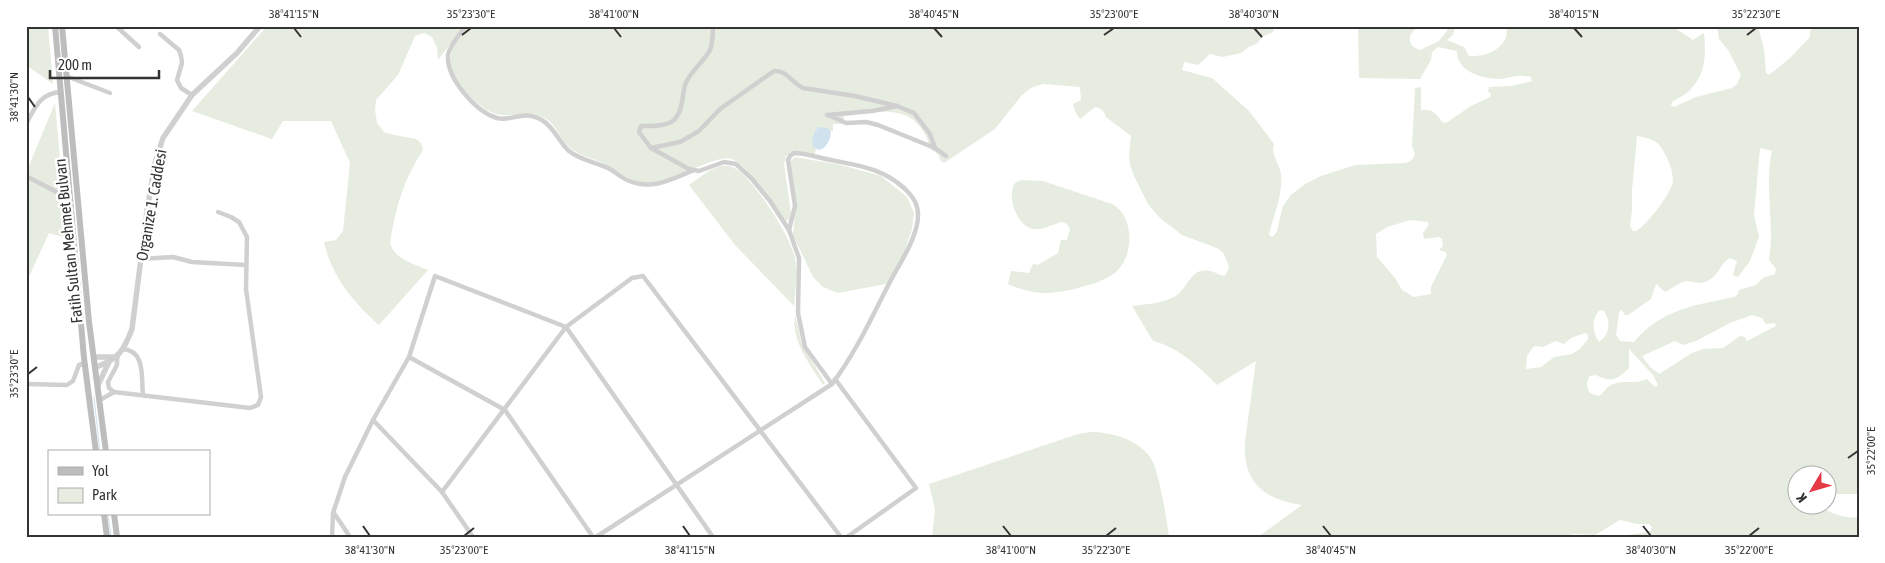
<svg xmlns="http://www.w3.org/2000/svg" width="1885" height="563" font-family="'Asap Condensed',sans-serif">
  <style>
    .green { fill: #e6ecdf; fill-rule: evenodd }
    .water { fill: #cfe2ee }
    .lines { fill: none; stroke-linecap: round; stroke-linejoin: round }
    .stream { stroke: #cfe2ee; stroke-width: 1 }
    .minor { stroke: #d0d0d0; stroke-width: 4.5 }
    .tertiary { stroke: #d0d0d0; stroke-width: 5.5 }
    .secondary { stroke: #bdbdbd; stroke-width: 6 }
    .ticks { fill: none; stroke: #333; stroke-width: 2 }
    .labels { text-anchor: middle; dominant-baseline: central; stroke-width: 5; stroke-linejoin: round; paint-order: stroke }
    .street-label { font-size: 16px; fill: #333; stroke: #fff }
    .neatline { fill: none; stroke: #333; stroke-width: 2 }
    .ticks-label { font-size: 12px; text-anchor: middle; fill: #333 }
  </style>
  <rect width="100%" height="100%" fill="#fff"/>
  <g class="green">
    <polygon points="26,26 48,26 53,84 26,65"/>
    <path d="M 267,26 L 464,26 L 438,60 L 437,48 L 432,37 L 424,33 L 415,36 L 398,75 L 376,100 L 375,110 L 377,123 L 385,133 L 416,139 L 421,143 L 423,150 C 403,181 396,207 390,243 C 394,259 414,264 428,270 L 379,325 C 353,302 332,277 324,242 L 336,240 L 343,231 L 350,163 L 331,121 L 283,121 L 272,139 L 192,111 Z"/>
    <path d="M 469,26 L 1275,26 L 1273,32 L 1264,36 L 1256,44 L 1249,47 L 1241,53 L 1223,57 L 1210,54 L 1198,65 L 1184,62 L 1182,70 L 1212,78 L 1249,111 L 1274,144 C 1270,154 1280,164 1281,174 C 1283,194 1274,215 1269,234 L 1271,237 L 1274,236 L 1277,231 L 1283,206 L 1291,195 L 1305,184 L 1321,176 L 1355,165 L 1406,163 L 1412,160 L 1415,154 L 1412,146 L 1415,88 L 1421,87 L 1421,110 C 1432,109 1436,113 1442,122 L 1446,123 L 1471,106 L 1490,97 L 1491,94 L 1488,92 L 1489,87 L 1512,86 L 1532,81 L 1530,76 C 1526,77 1522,75 1518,76 C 1511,76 1506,79 1499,79 C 1482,79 1456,71 1457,51 L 1438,47 L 1432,52 L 1431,60 L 1420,79 L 1359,78 L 1358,26 L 1419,26 C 1411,33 1406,37 1413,47 L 1420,50 L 1439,41 L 1449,28 L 1455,26 L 1453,35 L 1447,40 L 1464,47 L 1469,56 C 1483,57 1500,52 1506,37 C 1507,32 1506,30 1509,26 L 1672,26 L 1693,40 L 1704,33 C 1706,53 1706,73 1691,89 C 1687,94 1678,98 1672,102 L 1671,105 L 1674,107 L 1696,97 L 1732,88 L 1737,84 L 1741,75 L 1728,50 L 1719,39 L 1717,26 L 1758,26 L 1764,49 L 1766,73 L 1769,75 L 1791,57 L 1810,37 L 1810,31 L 1815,26 L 1859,26 L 1859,494 L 1828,494 L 1828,476 L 1816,475 L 1815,473 L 1798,476 L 1795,485 L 1797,490 L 1798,506 L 1821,506 C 1830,514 1846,519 1859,517 L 1859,537 L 1624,537 C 1633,532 1644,535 1651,530 L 1652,527 L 1649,524 L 1637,524 L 1620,520 L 1595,535 L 1575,534 L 1563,537 L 1258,537 L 1302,505 C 1272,501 1247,488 1245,454 C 1244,442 1247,430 1248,419 C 1251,400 1253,381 1256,361 L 1217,385 C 1198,366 1180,348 1153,341 L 1132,306 C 1146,304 1160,304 1174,297 C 1189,289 1189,267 1210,271 C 1216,272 1220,276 1225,276 L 1229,268 L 1228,264 L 1224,254 L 1219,249 L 1182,235 L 1160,218 L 1148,204 L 1134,176 L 1130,165 L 1129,154 L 1131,136 L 1106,117 C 1104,111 1101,108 1095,107 L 1080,119 L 1075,111 L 1073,104 L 1081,100 L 1080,87 L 1043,84 L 1031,88 L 1022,95 L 995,129 L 944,163 L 940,160 L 939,155 L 929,148 C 929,140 925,133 920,127 C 904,103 868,114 844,116 L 844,124 L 833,124 L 833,131 L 817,129 L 813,138 L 813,146 L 816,149 L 814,157 L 790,154 L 786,156 L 784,164 L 791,213 L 790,219 L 786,221 C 772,207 748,163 731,159 C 713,155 672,183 648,183 C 630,183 619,171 603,163 C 592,158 579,156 569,147 C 560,139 556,124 545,118 C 530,110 512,118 496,114 C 478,109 445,75 451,55 C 453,44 463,35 469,26 ZM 1637,136 C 1643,137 1652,139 1656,142 C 1665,149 1676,174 1672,185 C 1667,198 1648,224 1636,231 L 1633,231 L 1630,226 L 1632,210 L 1632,190 ZM 1760,148 L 1772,151 C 1764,187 1775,223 1769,260 L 1776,269 L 1775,274 L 1763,278 L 1756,285 L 1739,290 L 1738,294 L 1734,297 C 1695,305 1660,310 1634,342 L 1620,341 L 1616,335 L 1619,312 L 1622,310 L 1625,315 L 1628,315 L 1651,299 L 1656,284 L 1665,292 C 1671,289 1680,282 1686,281 C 1695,281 1699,286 1709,280 C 1719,275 1721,262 1730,258 L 1737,261 L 1733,274 L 1734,276 L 1738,277 L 1750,261 L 1759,237 L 1754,215 ZM 1410,220 L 1428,222 L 1428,226 L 1423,233 L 1424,239 L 1439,237 L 1442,239 L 1443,246 L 1439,250 L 1445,252 L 1447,255 L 1431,287 L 1431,294 L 1414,297 L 1402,290 L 1395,278 L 1377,257 L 1376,234 L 1387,227 ZM 1600,310 L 1604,311 C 1611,321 1610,335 1599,342 C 1592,332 1591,318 1600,310 ZM 1752,315 L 1762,318 L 1766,324 L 1775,323 L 1776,326 L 1747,341 L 1745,337 L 1740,336 L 1723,348 L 1703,349 L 1692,353 L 1659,374 L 1650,367 L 1642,356 L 1675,341 L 1683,345 L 1696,341 L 1730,323 ZM 1585,333 L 1588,335 L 1588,339 L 1580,349 L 1572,354 L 1554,357 L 1541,367 L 1526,369 L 1527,356 L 1534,346 L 1543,347 L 1556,341 L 1564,344 L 1571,338 ZM 1629,349 L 1653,375 L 1658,385 L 1655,387 L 1647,379 C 1635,385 1623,379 1611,385 C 1606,387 1604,393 1599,396 L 1590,393 C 1586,388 1586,381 1590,376 L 1596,375 C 1611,383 1617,380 1629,368 Z"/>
    <polygon points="55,103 67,238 49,233 26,283 26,173"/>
    <polygon points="795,157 841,165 881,176 907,197 914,213 912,229 903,256 886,284 838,293 823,287 813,277 793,235 796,203 790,162"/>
    <path d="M 721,166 C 727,165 732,166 736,169 C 755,181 792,238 795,259 C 798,274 795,291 794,306 L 735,245 L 689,185 L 710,170 Z"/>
    <path d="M 1021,180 L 1043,181 L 1112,204 C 1135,216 1134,256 1116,272 C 1103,284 1059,294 1042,293 C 1030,292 1019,289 1008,284 L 1011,271 L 1029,273 L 1033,264 L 1038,265 L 1058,253 L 1061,240 L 1067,240 L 1070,229 L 1067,224 L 1062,222 C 1053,224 1041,231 1033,229 C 1017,226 1006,196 1015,183 Z"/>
    <path d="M 795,315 L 802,344 L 825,383 L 823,385 C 810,364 791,341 795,315 Z"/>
    <path d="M 1090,432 C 1111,432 1137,439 1150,457 C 1159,469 1167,521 1169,537 L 932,537 L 935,510 L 929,484 L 1078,434 Z"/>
  </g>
  <path class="water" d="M 819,127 L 828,128 L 831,132 C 830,140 827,148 819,150 L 813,147 C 811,140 814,131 819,127 Z"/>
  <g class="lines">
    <g class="stream">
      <polyline points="94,397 100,452"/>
      <polyline points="108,514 111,537"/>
    </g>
    <g class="minor">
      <polyline points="116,26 139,47"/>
      <path d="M 466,26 C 460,34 450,45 448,55 C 446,78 476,112 497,118 C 513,122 522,109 542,120 C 554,127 559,142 569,151 C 580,160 595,162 608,168 C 614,171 620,177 627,180 C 651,191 670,180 692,171"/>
      <path d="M 713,26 C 713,34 713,42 710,50 C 704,62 690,71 685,85 C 682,96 683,110 675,119 C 667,127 652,126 641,126 L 639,132 L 651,148 L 689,169 L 699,171 L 724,162 L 736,164 L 752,179 L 770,201 L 789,230 L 799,258 L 798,313 L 805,347 L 832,384"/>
      <polyline points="160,34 179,50 181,56 182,63 177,80 181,88 192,95"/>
      <polyline points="66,76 110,93"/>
      <polyline points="827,115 872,111 897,106 914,113 930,134 935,148"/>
      <polyline points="828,115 846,123 866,122 878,125 935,148 946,156"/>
      <path d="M 26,124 C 35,108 40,93 61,92"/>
      <path d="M 651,148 L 680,142 L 699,131 L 720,109 L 774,71 C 787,70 792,83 803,88 L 855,96 L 897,106"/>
      <polyline points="26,176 70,199"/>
      <polyline points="141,259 173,257 192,262 246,265"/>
      <path d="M 123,349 C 146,351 141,378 143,395"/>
      <polyline points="409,357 505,410 593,537"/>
      <polyline points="835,379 916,488 847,537"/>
      <polyline points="26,384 67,385 73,381 79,365 85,363"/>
      <polyline points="114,392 109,388 108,382 117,365 117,357"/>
      <polyline points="100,400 114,392 250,408 258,405 261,397 246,289 247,237 239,222 231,217 218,212"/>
      <polyline points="373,420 442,492 473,537"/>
      <polyline points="442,492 566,327 632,278 643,276 841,537"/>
      <polyline points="334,513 350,537"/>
      <polyline points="332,537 333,513 345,477 373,420 409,357 435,276 566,327 713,537"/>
      <path d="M 596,537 L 832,384 C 857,351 873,314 892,278 C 902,260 923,228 917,207 C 915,199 910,194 904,188 C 882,168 860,166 831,160 C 819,158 806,153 794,153 L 790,156 L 788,160 L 795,206 L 789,230"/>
    </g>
    <g class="tertiary">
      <polyline points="95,357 117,357"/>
      <path d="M 96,367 C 119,359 124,350 132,329 L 147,211 L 155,163 L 163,138 L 192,95 L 237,53 L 260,26"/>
      <polyline points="98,385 109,362"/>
    </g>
    <g class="secondary">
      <polyline points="55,26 84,358 96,452"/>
      <polyline points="62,26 89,322 106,452"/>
      <polyline points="104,514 107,537"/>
      <polyline points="114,514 117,537"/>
    </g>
  </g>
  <path class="ticks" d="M 294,28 L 301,37M 614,28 L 621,37M 934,28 L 942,37M 1254,28 L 1262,37M 1574,28 L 1582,37M 462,35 L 471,28M 1104,35 L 1114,28M 1747,35 L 1756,28M 28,97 L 35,107M 28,374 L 37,367M 1848,458 L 1858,451M 363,526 L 370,536M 683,526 L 690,536M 1003,526 L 1011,536M 1323,526 L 1331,536M 1643,526 L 1651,536M 464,536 L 474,528M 1106,536 L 1116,528M 1749,536 L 1759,528"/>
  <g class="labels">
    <g class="street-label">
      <text transform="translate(151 205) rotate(-80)">Organize 1. Caddesi</text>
      <text transform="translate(68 241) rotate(-96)">Fatih Sultan Mehmet Bulvarı</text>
    </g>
  </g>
  <rect width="1885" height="563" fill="none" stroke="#ffffff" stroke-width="55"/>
  <rect x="48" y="450" width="162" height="65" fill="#ffffff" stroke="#adadad"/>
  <rect x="58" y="467" width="25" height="8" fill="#bdbdbd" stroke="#adadad"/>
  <text x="92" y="476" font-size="15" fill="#333333">Yol</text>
  <rect x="58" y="488" width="25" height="15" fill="#e6ecdf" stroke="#adadad"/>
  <text x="92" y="500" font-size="15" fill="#333333">Park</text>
  <g transform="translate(1812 490) rotate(232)"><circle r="24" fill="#ffffff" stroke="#adadad"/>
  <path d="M0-4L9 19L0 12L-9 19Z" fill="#e63946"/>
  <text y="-8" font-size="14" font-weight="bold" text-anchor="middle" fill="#333333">K</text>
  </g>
  <path d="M50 70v8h109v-8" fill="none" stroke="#333333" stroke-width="2.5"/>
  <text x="58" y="70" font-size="15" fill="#333333" stroke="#ffffff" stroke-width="4" paint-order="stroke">200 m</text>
  <rect x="28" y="28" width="1830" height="508" class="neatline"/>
  <g class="ticks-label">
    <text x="294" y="18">38°41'15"N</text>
    <text x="471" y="18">35°23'30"E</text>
    <text x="614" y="18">38°41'00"N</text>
    <text x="934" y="18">38°40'45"N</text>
    <text x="1114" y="18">35°23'00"E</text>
    <text x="1254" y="18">38°40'30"N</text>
    <text x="1574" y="18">38°40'15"N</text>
    <text x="1756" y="18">35°22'30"E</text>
    <text transform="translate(14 97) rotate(-90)" y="4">38°41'30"N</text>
    <text transform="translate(14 374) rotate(-90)" y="4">35°23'30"E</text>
    <text transform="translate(1871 451) rotate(-90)" y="4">35°22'00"E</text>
    <text x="370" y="554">38°41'30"N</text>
    <text x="464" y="554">35°23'00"E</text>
    <text x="690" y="554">38°41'15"N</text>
    <text x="1011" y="554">38°41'00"N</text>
    <text x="1106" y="554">35°22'30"E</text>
    <text x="1331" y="554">38°40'45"N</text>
    <text x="1651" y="554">38°40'30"N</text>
    <text x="1749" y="554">35°22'00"E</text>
  </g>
</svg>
